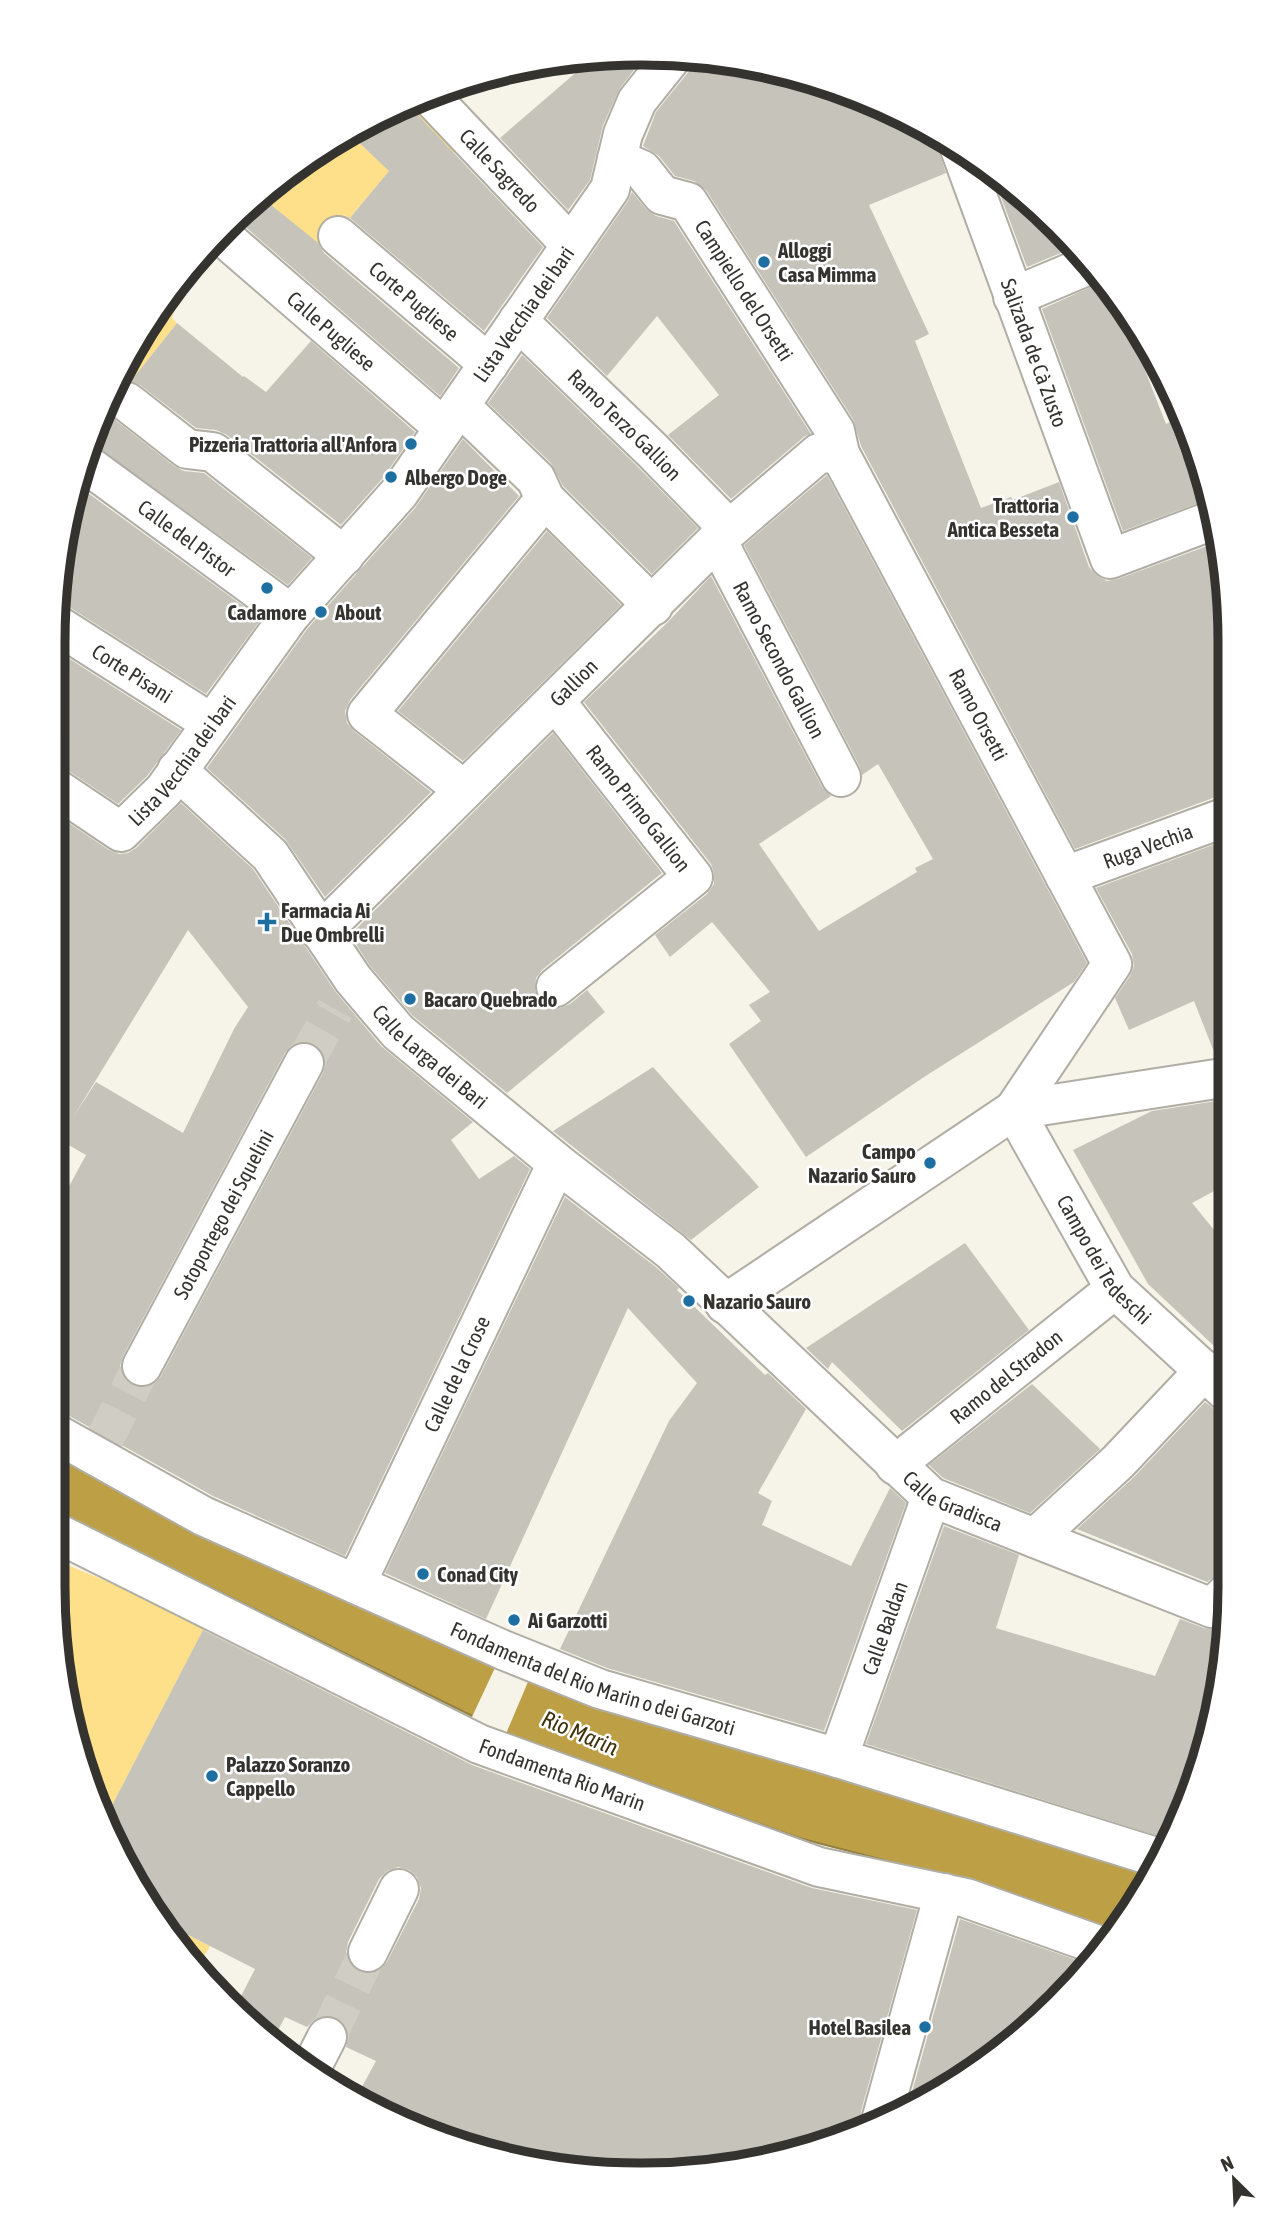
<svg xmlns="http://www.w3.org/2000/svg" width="1283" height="2228" font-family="'Asap Condensed',sans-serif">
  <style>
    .green { fill: #fee08a }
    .water { fill: #bda046; stroke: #947f3f; stroke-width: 2 }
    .pier { fill: #f6f3e9 }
    .building { fill: #c6c3ba; fill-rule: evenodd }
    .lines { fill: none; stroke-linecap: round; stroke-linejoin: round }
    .minor-tunnel { stroke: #cfcdc4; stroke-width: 38; stroke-dasharray: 38 19; stroke-linecap: butt }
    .minor-casing { stroke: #b0ada4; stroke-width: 42 }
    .minor { stroke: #fff; stroke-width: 38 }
    .poi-dot { fill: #1e6fa1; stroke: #fff; stroke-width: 2.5 }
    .labels { text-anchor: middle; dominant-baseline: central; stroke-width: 5; stroke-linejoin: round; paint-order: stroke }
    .street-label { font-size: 21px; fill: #34332f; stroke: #fff }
    .poi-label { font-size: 21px; font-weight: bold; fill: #34332f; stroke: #fff; text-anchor: start }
    .water-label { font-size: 23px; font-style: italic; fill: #40330c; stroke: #fff }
    .rim { fill: none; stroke: #34332f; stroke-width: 9 }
  </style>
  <rect width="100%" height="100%" fill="#f6f3e9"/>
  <g class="green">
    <polygon points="427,98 465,140 427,182 391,169 349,219 344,215 318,246 261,196 314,152 349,133 376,158"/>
    <polygon points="166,297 176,306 172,318 177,323 128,385 120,379 152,315"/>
    <polygon points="53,1559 207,1623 106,1817 84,1775 53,1587"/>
    <polygon points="161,1921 210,1946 198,1967 174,1945"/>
  </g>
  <polygon class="water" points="53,1441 596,1702 1155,1866 1131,1913 1114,1932 968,1882 799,1838 509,1734 53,1510"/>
  <polygon class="pier" points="501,1655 533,1670 505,1736 471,1719"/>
  <g class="building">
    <polygon points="641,52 647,53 620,88 603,125 590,180 568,210 500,138 594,57"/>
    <polygon points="695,58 756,64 867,97 933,133 946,173 869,205 929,334 915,341 981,508 1011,497 1013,500 1059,482 1089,567 1097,576 1107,581 1118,579 1207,546 1229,603 1229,795 1221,795 1075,849 861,446 853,419 706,190 694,181 675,176 659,156 643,146 656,112 690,70"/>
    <polygon points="408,102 412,109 543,247 484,331 350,218 389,171 349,133"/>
    <polygon points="991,170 1058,225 1075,247 1027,267"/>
    <polygon points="632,192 646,209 656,216 674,221 811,434 805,436 731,499 668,435 719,395 657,316 607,376 547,318 628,201"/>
    <polygon points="260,196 317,242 324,253 459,368 440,396 234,217"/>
    <polygon points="1102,282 1119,304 1166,424 1170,422 1183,458 1199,451 1209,499 1123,531 1042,309"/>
    <polygon points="177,323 243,377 244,376 266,392 311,341 415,432 382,479 341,525 227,435 216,430 196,428 140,385 131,381"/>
    <polygon points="522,355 637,466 698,528 652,574 563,486 551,463 488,403"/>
    <polygon points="106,407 114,419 174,466 184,471 204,473 312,558 288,585 89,441"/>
    <polygon points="463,439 519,496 350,700 345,711 347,723 354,731 431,792 325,897 285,839 207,768 308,628 415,508"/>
    <polygon points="827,475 1087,963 1074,982 924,1077 806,1157 729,1044 761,1021 749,1005 770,992 712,922 670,957 655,935 707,894 714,884 714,873 711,864 584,702 668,622 711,576 822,787 831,796 759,844 819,931 917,872 915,868 933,859 878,764 862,775 860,767 744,545"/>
    <polygon points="77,485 261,619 206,694 66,605 54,601"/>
    <polygon points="547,531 621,605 463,761 398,711"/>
    <polygon points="54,649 181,730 147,776 118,804 66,769 54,765"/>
    <polygon points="553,733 662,873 542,970 536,978 535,991 539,1000 547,1007 560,1008 570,1004 587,990 605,1012 507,1093 413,1016 370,966 350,935"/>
    <path d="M 181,803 L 253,869 L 335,991 L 381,1046 L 473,1122 L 451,1140 L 479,1179 L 514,1156 L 530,1169 L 345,1556 L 213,1496 L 64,1413 L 53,1410 L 53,1216 L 86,1155 L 60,1140 L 53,1151 L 54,813 L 109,850 L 119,854 L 128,853 L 136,848 ZM 188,930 L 248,1007 L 234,1029 L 183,1133 L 96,1082 L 72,1119 ZM 303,1041 L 314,1043 L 322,1051 L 326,1062 L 323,1073 L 161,1376 L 153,1385 L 142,1388 L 132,1386 L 123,1377 L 120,1366 L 123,1356 L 285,1053 L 292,1045 Z"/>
    <polygon points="1229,839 1229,1056 1216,1057 1194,1001 1129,1030 1115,998 1130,976 1134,966 1132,954 1096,888"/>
    <polygon points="653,1067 759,1187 691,1240 553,1131"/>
    <polygon points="1229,1099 1229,1183 1192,1203 1229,1248 1229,1360 1148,1284 1073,1150 1152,1111"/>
    <polygon points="565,1197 657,1268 679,1288 677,1290 765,1375 768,1373 806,1409 758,1493 772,1501 762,1525 851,1566 890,1488 906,1503 824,1731 607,1668 560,1649 669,1421 697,1383 628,1308 486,1619 385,1573"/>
    <polygon points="965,1243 1029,1330 902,1431 832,1362 828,1369 806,1348"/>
    <polygon points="1032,1384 1100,1449 1030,1513 943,1478 929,1465"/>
    <polygon points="1205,1402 1215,1410 1229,1415 1229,1570 1223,1570 1207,1582 1077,1529 1134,1477"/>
    <polygon points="944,1526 1019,1555 996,1628 1155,1676 1180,1619 1204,1628 1216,1629 1229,1622 1199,1776 1168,1839 866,1744"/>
    <path d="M 203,1630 L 472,1765 L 812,1888 L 917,1910 L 861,2111 L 863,2127 L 831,2144 L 642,2175 L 489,2155 L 357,2096 L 376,2061 L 346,2047 L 349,2035 L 345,2025 L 338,2018 L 325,2015 L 315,2019 L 307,2027 L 285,2017 L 274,2038 L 237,2004 L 255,1969 L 161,1921 L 106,1817 ZM 398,1867 L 409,1870 L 417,1877 L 421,1888 L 419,1899 L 387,1962 L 380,1970 L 369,1974 L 359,1972 L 350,1964 L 346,1953 L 348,1942 L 379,1879 L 387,1871 Z"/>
    <polygon points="960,1919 1085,1963 1000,2054 909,2103"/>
  </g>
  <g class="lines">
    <g class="minor-tunnel">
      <polyline points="304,1063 335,1009"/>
      <polyline points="102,1444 142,1366"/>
      <polyline points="327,2037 368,1952"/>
    </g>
    <defs>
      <g id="minor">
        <path id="s1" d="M 428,94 L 571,245"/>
        <path id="s2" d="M 959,146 L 1110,559 L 1213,520"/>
        <path id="s3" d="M 617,159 L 642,170 L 662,195 L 688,202 L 835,431 L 840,454 L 1112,964 L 1014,1110 L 1115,1289 L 1229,1394"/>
        <path id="s4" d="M 219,233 L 444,428"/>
        <path id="s5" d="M 338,236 L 489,364"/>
        <polyline points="1013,297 1089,265"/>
        <path id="s6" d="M 518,321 L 652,450 L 729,529"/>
        <polyline points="127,402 187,449 213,452 344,556"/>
        <polyline points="460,406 536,479 545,499 653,606"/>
        <path id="s7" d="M 82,461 L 291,614"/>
        <path id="s8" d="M 717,540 L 841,777"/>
        <path id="s9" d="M 54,623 L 211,723"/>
        <path id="s10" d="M 555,701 L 693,877 L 556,987"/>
        <path id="s11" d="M 177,770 L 270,855 L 353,979 L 398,1032 L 557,1163 L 671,1251 L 931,1497 L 1212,1608 L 1229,1591"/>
        <path id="s12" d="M 54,787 L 121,832 L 164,790 L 291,614 L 399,493 L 610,189 L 623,134 L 637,101 L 673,56"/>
        <polyline points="464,790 367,714 545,499"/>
        <path id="s13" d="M 1065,876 L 1229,816"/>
        <path id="s14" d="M 321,932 L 717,540 L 819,453 L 840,454"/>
        <polyline points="725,1304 1014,1110 1229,1077"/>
        <path id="s15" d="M 142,1366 L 304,1063"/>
        <path id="s16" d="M 53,1432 L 203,1516 L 503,1650 L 600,1689 L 838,1758 L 1159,1858"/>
        <path id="s17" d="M 895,1465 L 1115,1289"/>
        <path id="s18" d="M 53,1531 L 479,1744 L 819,1867 L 966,1898 L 1101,1946"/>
        <polyline points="1035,1538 1118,1462 1205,1370"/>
        <path id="s19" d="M 356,1584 L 557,1163"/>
        <path id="s20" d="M 838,1758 L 931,1497"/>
        <polyline points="368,1952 399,1889"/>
        <polyline points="309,2072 327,2037"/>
        <polyline points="882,2117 944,1893"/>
      </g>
    </defs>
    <use href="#minor" class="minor-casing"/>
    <use href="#minor" class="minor"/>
  </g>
  <g class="poi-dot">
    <circle cx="764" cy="262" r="7"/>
    <circle cx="411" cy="444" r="7"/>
    <circle cx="391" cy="477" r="7"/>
    <circle cx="1073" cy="517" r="7"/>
    <circle cx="267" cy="588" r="7"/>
    <circle cx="321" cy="612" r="7"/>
    <path d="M263.5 911.5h7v7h7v7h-7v7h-7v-7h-7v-7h7z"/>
    <circle cx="410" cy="999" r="7"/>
    <circle cx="930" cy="1163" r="7"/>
    <circle cx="689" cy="1301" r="7"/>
    <circle cx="423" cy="1574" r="7"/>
    <circle cx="514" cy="1620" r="7"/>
    <circle cx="212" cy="1776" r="7"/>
    <circle cx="925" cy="2027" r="7"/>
  </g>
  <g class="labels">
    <g class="street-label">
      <text stroke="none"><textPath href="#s1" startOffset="105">Calle Sagredo</textPath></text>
      <text stroke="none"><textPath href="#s3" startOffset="191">Campiello del Orsetti</textPath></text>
      <text stroke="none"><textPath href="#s5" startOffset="100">Corte Pugliese</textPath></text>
      <text stroke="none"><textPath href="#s12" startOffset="738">Lista Vecchia dei bari</textPath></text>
      <text stroke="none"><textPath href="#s4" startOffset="149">Calle Pugliese</textPath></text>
      <text stroke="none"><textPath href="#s2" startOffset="220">Salizada de Cà Zusto</textPath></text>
      <text stroke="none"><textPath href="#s6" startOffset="149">Ramo Terzo Gallion</textPath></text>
      <text stroke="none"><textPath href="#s7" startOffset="130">Calle del Pistor</textPath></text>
      <text stroke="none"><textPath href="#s8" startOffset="135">Ramo Secondo Gallion</textPath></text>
      <text stroke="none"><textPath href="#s9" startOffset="93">Corte Pisani</textPath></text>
      <text stroke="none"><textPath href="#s14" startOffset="355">Gallion</textPath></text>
      <text stroke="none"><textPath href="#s3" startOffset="677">Ramo Orsetti</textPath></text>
      <text stroke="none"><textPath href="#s12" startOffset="175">Lista Vecchia dei bari</textPath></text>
      <text stroke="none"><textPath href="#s10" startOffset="136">Ramo Primo Gallion</textPath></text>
      <text stroke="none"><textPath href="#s13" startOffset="88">Ruga Vechia</textPath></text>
      <text stroke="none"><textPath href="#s11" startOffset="385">Calle Larga dei Bari</textPath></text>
      <text stroke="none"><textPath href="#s15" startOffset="172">Sotoportego dei Squelini</textPath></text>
      <text stroke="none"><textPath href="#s3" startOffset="1311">Campo dei Tedeschi</textPath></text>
      <text stroke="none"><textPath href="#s19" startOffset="233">Calle de la Crose</textPath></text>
      <text stroke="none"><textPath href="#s17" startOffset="142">Ramo del Stradon</textPath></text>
      <text stroke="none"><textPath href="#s11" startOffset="1074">Calle Gradisca</textPath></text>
      <text stroke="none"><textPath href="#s20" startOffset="138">Calle Baldan</textPath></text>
      <text stroke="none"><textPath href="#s16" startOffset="595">Fondamenta del Rio Marin o dei Garzoti</textPath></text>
      <text stroke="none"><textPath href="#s18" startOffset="565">Fondamenta Rio Marin</textPath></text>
    </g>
    <g class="poi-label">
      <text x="778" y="250">Alloggi<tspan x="778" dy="24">Casa Mimma</tspan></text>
      <text x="397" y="444" text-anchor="end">Pizzeria Trattoria all'Anfora</text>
      <text x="405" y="477">Albergo Doge</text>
      <text x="1059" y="505" text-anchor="end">Trattoria<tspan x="1059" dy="24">Antica Besseta</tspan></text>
      <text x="267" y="612" text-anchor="middle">Cadamore</text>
      <text x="335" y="612">About</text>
      <text x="281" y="910">Farmacia Ai<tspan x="281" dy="24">Due Ombrelli</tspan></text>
      <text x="424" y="999">Bacaro Quebrado</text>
      <text x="916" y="1151" text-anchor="end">Campo<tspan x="916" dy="24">Nazario Sauro</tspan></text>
      <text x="703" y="1301">Nazario Sauro</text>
      <text x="437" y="1574">Conad City</text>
      <text x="528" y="1620">Ai Garzotti</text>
      <text x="226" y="1764">Palazzo Soranzo<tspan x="226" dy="24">Cappello</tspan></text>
      <text x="911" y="2027" text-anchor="end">Hotel Basilea</text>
    </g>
    <g class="water-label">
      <text transform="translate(580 1733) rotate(23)">Rio Marin</text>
    </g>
  </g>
  <path d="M0 0H1283V2228H0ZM641 65H642A576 576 0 0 1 1218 641V1587A576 576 0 0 1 642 2163H641A576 576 0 0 1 65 1587V641A576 576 0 0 1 641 65Z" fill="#fff" fill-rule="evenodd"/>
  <path class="rim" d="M641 65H642A576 576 0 0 1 1218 641V1587A576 576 0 0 1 642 2163H641A576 576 0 0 1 65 1587V641A576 576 0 0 1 641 65Z"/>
  <g transform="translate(1234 2179) rotate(336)" stroke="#ffffff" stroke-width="5" paint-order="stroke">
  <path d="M0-5L12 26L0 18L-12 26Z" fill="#34332f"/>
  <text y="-10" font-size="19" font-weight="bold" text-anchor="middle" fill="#34332f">N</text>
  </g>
</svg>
